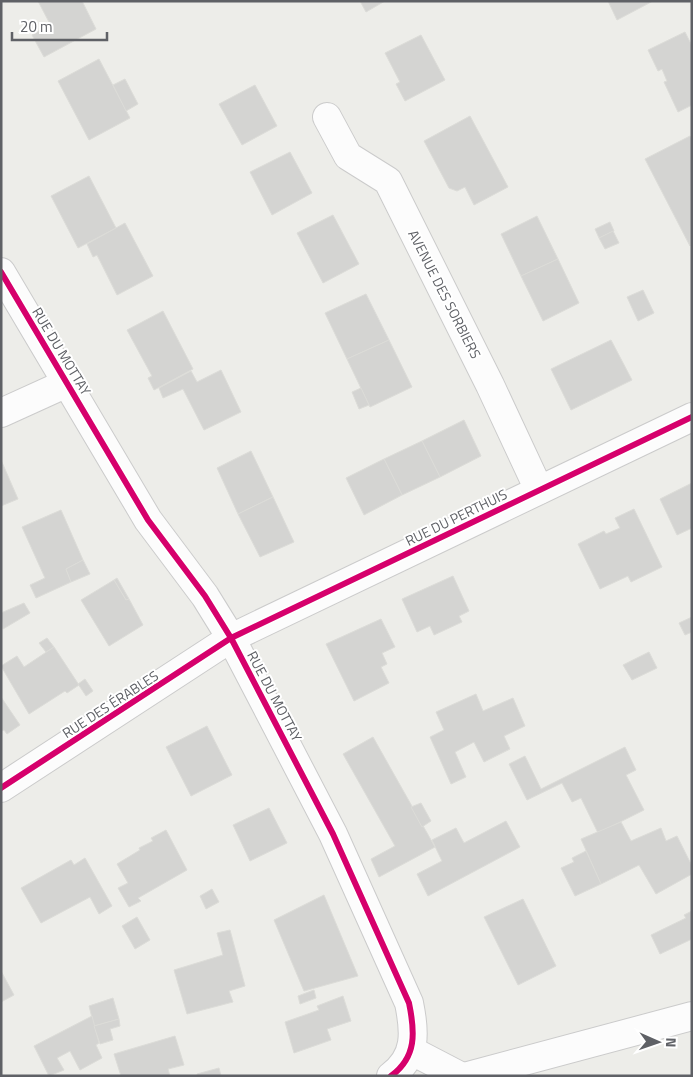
<svg xmlns="http://www.w3.org/2000/svg" width="693" height="1077" font-family="'Titillium Web',sans-serif">
  <style>
    .building { fill: #d4d4d2; stroke: #dcdcd8 }
    .lines { fill: none; stroke-linecap: round; stroke-linejoin: round }
    .street-casing { stroke: #cbcbcb; stroke-width: 30 }
    .street { stroke: #fcfcfc; stroke-width: 28 }
    .cycleway-casing { stroke: #fff; stroke-width: 9 }
    .cycleway { stroke: #d6006c; stroke-width: 6 }
    .labels { text-anchor: middle; dominant-baseline: central; stroke-width: 4; stroke-linejoin: round; paint-order: stroke }
    .street-label { font-size: 14px; fill: #5f6166; stroke: #fff }
  </style>
  <rect width="100%" height="100%" fill="#edede9"/>
  <g class="building">
    <polygon points="38,1 82,1 96,29 44,57 32,35 50,24"/>
    <polygon points="360,1 385,1 366,12"/>
    <polygon points="608,1 653,1 617,20"/>
    <polygon points="685,32 692,46 692,105 678,112 664,82 667,81 662,69 658,71 648,50"/>
    <polygon points="421,35 445,80 405,101 396,84 400,82 385,53"/>
    <polygon points="99,59 130,118 89,140 58,81"/>
    <polygon points="125,79 138,104 126,111 113,85"/>
    <polygon points="255,85 277,126 242,145 219,104"/>
    <polygon points="470,116 508,187 474,205 465,187 457,191 449,188 424,141"/>
    <polygon points="690,136 692,139 690,246 645,159"/>
    <polygon points="290,152 312,193 272,215 250,172"/>
    <polygon points="89,176 116,228 78,248 51,196"/>
    <polygon points="333,215 359,264 323,283 297,233"/>
    <polygon points="537,216 558,259 521,276 501,234"/>
    <polygon points="610,222 614,231 599,238 595,229"/>
    <polygon points="125,223 153,276 117,295 97,255 93,257 87,244"/>
    <polygon points="613,231 619,243 605,249 599,238"/>
    <polygon points="558,259 579,303 543,321 521,276"/>
    <polygon points="643,290 654,313 638,321 627,297"/>
    <polygon points="366,294 389,340 347,359 325,313"/>
    <polygon points="163,311 193,369 154,390 148,378 152,376 127,330"/>
    <polygon points="389,340 412,387 370,407 347,359"/>
    <polygon points="611,340 632,380 571,410 551,369"/>
    <polygon points="221,370 241,412 204,430 183,389 163,398 159,388 191,371 197,382"/>
    <polygon points="361,388 369,405 359,409 352,392"/>
    <polygon points="464,420 481,456 440,477 422,441"/>
    <polygon points="422,441 440,477 402,495 384,459"/>
    <polygon points="251,451 273,497 238,514 217,468"/>
    <polygon points="384,459 402,495 364,515 346,478"/>
    <polygon points="1,460 18,499 1,506"/>
    <polygon points="692,483 692,528 677,535 660,499"/>
    <polygon points="273,497 294,542 260,557 238,514"/>
    <polygon points="634,509 662,567 631,582 628,576 600,589 578,544 604,531 606,534 620,528 615,518"/>
    <polygon points="61,510 83,560 66,569 71,582 36,598 30,585 45,578 22,527"/>
    <polygon points="83,560 90,574 71,582 66,569"/>
    <polygon points="453,576 469,611 459,616 462,622 434,635 430,626 417,632 402,599"/>
    <polygon points="117,578 129,599 126,600 114,580"/>
    <polygon points="114,580 126,600 129,599 143,625 109,646 81,600"/>
    <polygon points="24,603 30,613 3,629 1,613"/>
    <polygon points="692,617 692,632 685,635 679,623"/>
    <polygon points="381,619 395,647 382,653 387,664 381,667 389,683 354,701 326,644"/>
    <polygon points="47,638 54,647 46,652 39,643"/>
    <polygon points="54,647 79,685 67,693 65,691 29,714 1,666 17,656 24,667"/>
    <polygon points="649,652 657,668 632,680 623,665"/>
    <polygon points="85,679 93,691 86,696 78,684"/>
    <polygon points="476,694 483,711 513,698 525,726 504,736 510,749 484,762 474,742 455,752 466,777 451,784 430,737 444,730 436,712"/>
    <polygon points="1,697 20,725 7,734 4,730 1,731"/>
    <polygon points="207,726 232,775 191,796 166,747"/>
    <polygon points="373,737 435,847 379,877 371,859 395,846 343,754"/>
    <polygon points="625,747 636,770 626,775 644,810 598,833 581,798 572,802 562,783 527,800 509,764 525,756 541,789"/>
    <polygon points="421,803 431,821 422,827 411,807"/>
    <polygon points="269,808 287,843 250,861 233,825"/>
    <polygon points="506,821 520,847 428,896 417,874 442,861 432,840 456,828 464,843"/>
    <polygon points="621,822 631,841 661,828 666,841 677,836 692,866 692,874 656,894 639,865 601,884 581,839"/>
    <polygon points="166,830 187,870 138,898 141,901 129,907 118,888 128,883 117,864 140,850 139,848 153,841 151,838"/>
    <polygon points="586,851 601,884 575,896 561,868 574,862 572,858"/>
    <polygon points="85,858 112,906 99,914 90,897 41,923 21,888 71,860 74,865"/>
    <polygon points="212,889 219,902 206,909 200,896"/>
    <polygon points="324,895 358,976 304,991 274,920"/>
    <polygon points="523,899 556,966 518,985 484,917"/>
    <polygon points="692,911 692,939 660,954 651,935 686,918 684,915"/>
    <polygon points="137,917 150,940 135,949 122,926"/>
    <polygon points="230,930 245,986 229,991 233,1002 187,1014 174,970 223,955 217,933"/>
    <polygon points="1,971 14,995 1,1002"/>
    <polygon points="314,990 316,998 300,1004 298,996"/>
    <polygon points="343,996 351,1021 327,1029 331,1040 294,1053 285,1022 319,1010 317,1006"/>
    <polygon points="113,998 119,1019 94,1026 89,1006"/>
    <polygon points="92,1016 99,1043 96,1045 102,1058 80,1070 70,1051 57,1058 64,1070 49,1076 34,1046"/>
    <polygon points="119,1019 120,1026 110,1029 113,1040 100,1044 94,1026"/>
    <polygon points="175,1036 184,1065 168,1069 170,1076 121,1076 114,1054"/>
    <polygon points="219,1068 221,1076 197,1076 197,1074"/>
  </g>
  <g class="lines">
    <defs>
      <g id="street">
        <polyline points="327,117 348,156 388,181 490,385 539,490"/>
        <path d="M 1,272 L 148,520 L 205,596 L 231,638 L 333,834 L 409,1003 C 415,1032 417,1057 391,1076"/>
        <polyline points="1,413 67,383"/>
        <polyline points="1,788 231,638 692,417"/>
        <polyline points="412,1051 460,1076"/>
        <polyline points="468,1076 692,1016"/>
      </g>
    </defs>
    <use href="#street" class="street-casing"/>
    <use href="#street" class="street"/>
    <defs>
      <g id="cycleway">
        <path d="M 1,272 L 148,520 L 205,596 L 231,638 L 333,834 L 409,1003 C 415,1032 417,1057 391,1076"/>
        <polyline points="1,788 231,638 692,417"/>
      </g>
    </defs>
    <use href="#cycleway" class="cycleway-casing"/>
    <use href="#cycleway" class="cycleway"/>
  </g>
  <g class="labels">
    <g class="street-label">
      <text transform="translate(445 294) rotate(63)">AVENUE DES SORBIERS</text>
      <text transform="translate(62 351) rotate(59)">RUE DU MOTTAY</text>
      <text transform="translate(456 517) rotate(-26)">RUE DU PERTHUIS</text>
      <text transform="translate(275 696) rotate(62)">RUE DU MOTTAY</text>
      <text transform="translate(110 704) rotate(-33)">RUE DES ÉRABLES</text>
    </g>
  </g>
  <rect width="693" height="1077" fill="none" stroke="#5f6166" stroke-width="5"/>
  <g transform="translate(658 1042) rotate(92)" stroke="#ffffff" stroke-width="4" paint-order="stroke">
  <path d="M0-4L9 19L0 12L-9 19Z" fill="#5f6166"/>
  <text y="-8" font-size="14" font-weight="bold" text-anchor="middle" fill="#5f6166">N</text>
  </g>
  <path d="M12 32v8h95v-8" fill="none" stroke="#5f6166" stroke-width="2.5"/>
  <text x="20" y="32" font-size="15" fill="#5f6166" stroke="#ffffff" stroke-width="4" paint-order="stroke">20 m</text>
</svg>
